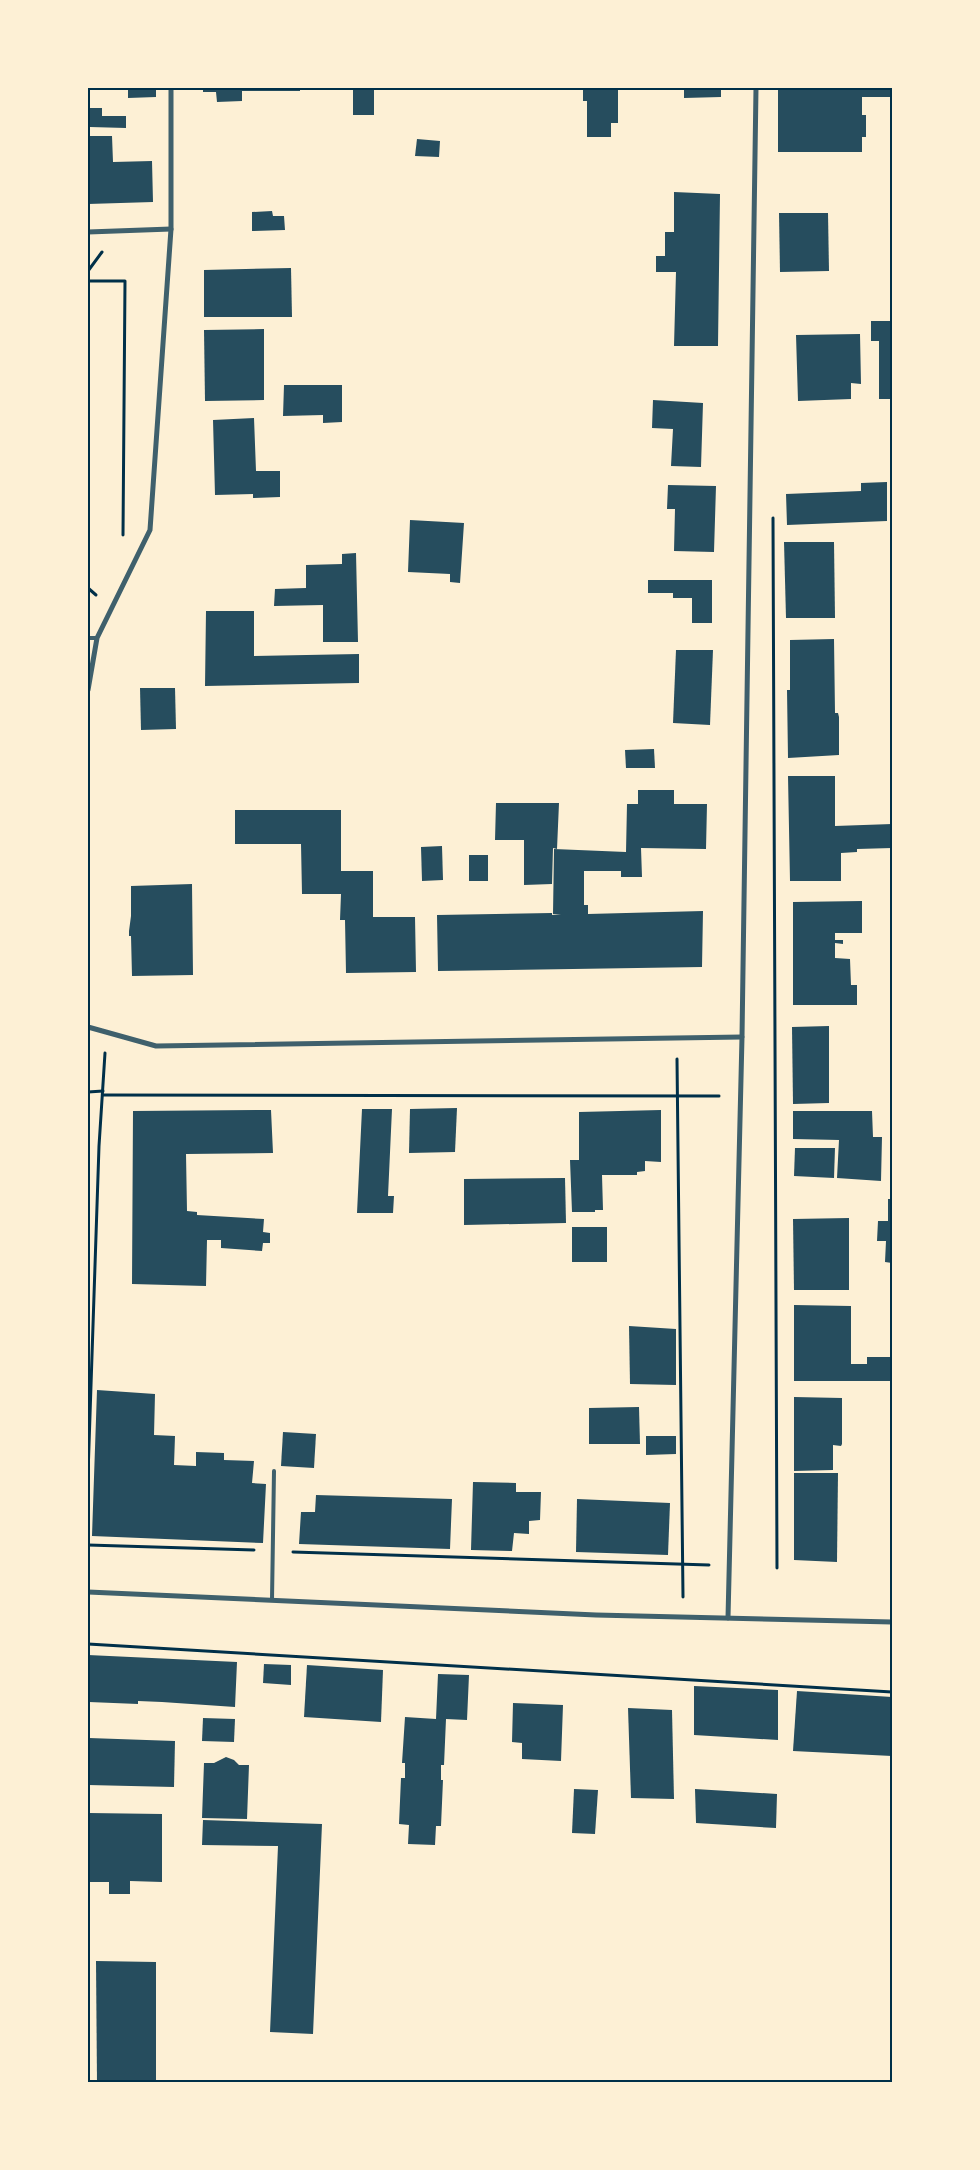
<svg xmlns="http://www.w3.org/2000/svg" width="980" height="2170" font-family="'PT Sans Narrow',sans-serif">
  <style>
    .building { fill: #264d5e }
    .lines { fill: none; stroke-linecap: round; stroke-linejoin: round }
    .path { stroke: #003049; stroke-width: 3 }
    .service { stroke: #3f606c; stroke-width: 4 }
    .minor { stroke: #3f606c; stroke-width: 5 }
    .neatline { fill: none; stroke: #003049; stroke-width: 2 }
  </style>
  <rect width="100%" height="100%" fill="#fdf0d5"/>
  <g class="building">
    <polygon points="128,88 156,88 156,97 128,98"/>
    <polygon points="203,88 300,88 300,91 242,91 242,101 217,102 216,92 203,92"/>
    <rect x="353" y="88" width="21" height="27"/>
    <polygon points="583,88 618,88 618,123 611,123 611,137 587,137 587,101 583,101"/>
    <polygon points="684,88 721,88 721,97 684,98"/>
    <polygon points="778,88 892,88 892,97 862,97 862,115 866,115 866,137 862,137 862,152 778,152"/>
    <polygon points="88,108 102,108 102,116 126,116 126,128 90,127 90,115 88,115"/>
    <polygon points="88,136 112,136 113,162 152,161 153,202 88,204"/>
    <polygon points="417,139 440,141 439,157 415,156"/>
    <polygon points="674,192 720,194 718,346 674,346 676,272 656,272 656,256 665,256 665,232 674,232"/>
    <polygon points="272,211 273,216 284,216 285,230 252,231 252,212"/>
    <polygon points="779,213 828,213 829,271 780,272"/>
    <polygon points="291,268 292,317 204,317 204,270"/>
    <polygon points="871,321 892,321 892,399 879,399 879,341 871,341"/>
    <polygon points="264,329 264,400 205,401 204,330"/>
    <polygon points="860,334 861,384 851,383 851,399 798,401 796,335"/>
    <polygon points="284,385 342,385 342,422 323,423 323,415 283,416"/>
    <polygon points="653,400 703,403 701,467 671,466 673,429 652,428"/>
    <polygon points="254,418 256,471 280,471 280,497 253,498 253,494 215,495 213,420"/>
    <polygon points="887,482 887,521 787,525 786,494 861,491 861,483"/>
    <polygon points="668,485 716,486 714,552 674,551 675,509 667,509"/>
    <polygon points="410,520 464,523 460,583 450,582 450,574 408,572"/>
    <polygon points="784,542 834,542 835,618 786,618"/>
    <polygon points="356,553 358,642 323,642 323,605 274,606 275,589 306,588 306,565 342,564 342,554"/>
    <polygon points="648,580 712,580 712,623 692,623 692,598 673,598 673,593 648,593"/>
    <polygon points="206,611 254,611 254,656 359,654 359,683 205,686"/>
    <polygon points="834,639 835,713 838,713 839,717 839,755 788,758 787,690 790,690 790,640"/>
    <polygon points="676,650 713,650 710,725 673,723"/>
    <polygon points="140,688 175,688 176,729 141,730"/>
    <polygon points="654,749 655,768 626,768 625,750"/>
    <polygon points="788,776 835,776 835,826 892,824 892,848 857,849 857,852 841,853 841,881 790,881"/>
    <polygon points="638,790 674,790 674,804 707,804 706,849 641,848 642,877 621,877 621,871 584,871 584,905 588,905 588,914 703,911 702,967 438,971 437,915 552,913 552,915 561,914 553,914 554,849 626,852 627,804 638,804"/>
    <polygon points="496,803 559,803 557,849 553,848 552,884 524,885 524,840 495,840"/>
    <polygon points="235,810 341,810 341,871 373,871 373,917 415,917 416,972 346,973 345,920 340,920 341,894 302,894 301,844 235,844"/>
    <polygon points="442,846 443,880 422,881 421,847"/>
    <rect x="469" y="855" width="19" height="26"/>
    <polygon points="192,884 193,975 132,976 131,936 129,936 129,931 131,916 131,886"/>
    <polygon points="862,901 862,933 835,933 835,940 843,940 843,944 835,943 835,958 850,959 851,985 857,985 857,1005 793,1005 793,902"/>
    <polygon points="829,1026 829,1103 793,1104 792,1027"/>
    <polygon points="457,1108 455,1152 409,1153 410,1109"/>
    <polygon points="362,1109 392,1109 388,1196 394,1196 393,1213 357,1213"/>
    <polygon points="271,1110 273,1153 186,1154 187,1211 197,1212 197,1215 264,1219 263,1232 270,1233 270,1243 263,1243 262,1251 221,1248 221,1240 207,1240 206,1286 132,1284 133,1111"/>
    <polygon points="661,1110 661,1162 645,1161 645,1171 637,1172 637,1175 602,1175 603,1210 595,1210 595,1212 572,1212 570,1160 579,1160 579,1112"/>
    <polygon points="793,1111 872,1111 873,1137 882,1137 881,1181 837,1178 839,1140 793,1139"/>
    <polygon points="795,1148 835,1148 834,1178 794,1176"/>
    <polygon points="565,1178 566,1223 464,1225 464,1179"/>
    <polygon points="888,1199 892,1199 892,1263 885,1262 886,1241 877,1241 878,1221 888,1221"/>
    <polygon points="849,1218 849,1290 794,1290 793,1219"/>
    <rect x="572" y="1227" width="35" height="35"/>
    <polygon points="794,1305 851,1306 851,1364 867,1364 867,1357 892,1357 892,1381 794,1381"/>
    <polygon points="629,1326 676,1329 676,1385 630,1384"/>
    <polygon points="97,1390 155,1394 154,1435 175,1436 174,1465 196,1466 196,1452 224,1453 224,1460 254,1461 252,1483 266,1484 263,1543 92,1536"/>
    <polygon points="794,1397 842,1398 842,1444 841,1446 833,1445 833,1470 794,1471"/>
    <polygon points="639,1407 640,1444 589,1444 589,1408"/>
    <polygon points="283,1432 316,1434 314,1468 281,1466"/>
    <polygon points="646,1436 676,1436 676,1454 646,1455"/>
    <polygon points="794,1473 838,1473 837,1562 794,1560"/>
    <polygon points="473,1482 516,1483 516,1492 541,1492 540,1520 529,1521 529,1534 514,1533 512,1551 471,1550"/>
    <polygon points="316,1495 452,1499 450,1549 299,1544 301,1512 315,1512"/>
    <polygon points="577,1499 670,1503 668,1555 576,1552"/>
    <polygon points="88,1655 237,1662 235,1707 162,1702 138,1701 138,1704 89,1702"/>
    <polygon points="264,1664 291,1665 291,1685 263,1683"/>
    <polygon points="307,1665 383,1670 381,1722 304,1717"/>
    <polygon points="438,1674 469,1675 467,1720 446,1719 444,1765 441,1765 441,1780 443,1780 441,1826 436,1826 435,1845 408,1844 409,1825 399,1824 401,1778 405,1778 405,1763 402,1763 405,1717 436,1719"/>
    <polygon points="694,1686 778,1690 778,1740 694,1735"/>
    <polygon points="797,1691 892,1697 892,1756 793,1751"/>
    <polygon points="513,1703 563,1705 561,1761 522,1759 522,1743 512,1742"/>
    <polygon points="628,1708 672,1710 674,1799 631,1798"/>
    <polygon points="203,1718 235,1719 234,1742 202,1741"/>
    <polygon points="89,1738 175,1741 174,1787 88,1785"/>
    <polygon points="226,1757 234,1760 239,1765 249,1765 247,1819 202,1818 204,1763 214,1763"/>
    <polygon points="574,1789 598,1790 595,1834 572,1833"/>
    <polygon points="695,1789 777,1794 776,1828 696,1823"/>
    <polygon points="89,1813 162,1814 162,1882 130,1881 130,1894 109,1894 109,1882 89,1882"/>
    <polygon points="203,1820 322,1824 313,2034 270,2032 278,1846 202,1845"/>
    <polygon points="96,1961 156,1962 156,2082 97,2082"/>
  </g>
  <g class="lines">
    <g class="path">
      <polyline points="88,271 102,252"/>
      <polyline points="88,281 125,281 123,535"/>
      <polyline points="773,518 777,1568"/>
      <polyline points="88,588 96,595"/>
      <polyline points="677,1059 683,1597"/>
      <polyline points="88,1092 103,1091"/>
      <polyline points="103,1095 719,1096"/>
      <polyline points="88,1475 99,1146 105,1053"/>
      <polyline points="88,1545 254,1550"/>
      <polyline points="293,1552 709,1565"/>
      <polyline points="88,1644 892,1692"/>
    </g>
    <g class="service">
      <polyline points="88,638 97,638"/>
      <polyline points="272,1600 274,1471"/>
    </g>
    <g class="minor">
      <polyline points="88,232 171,229"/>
      <polyline points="88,690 97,638 150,530 171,229 171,88"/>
      <polyline points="88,1027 156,1046 742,1037"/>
      <polyline points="88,1592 596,1615 892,1622"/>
      <polyline points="728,1618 742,1037 756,88"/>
    </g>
  </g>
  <rect width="980" height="2170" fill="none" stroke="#fdf0d5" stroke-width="178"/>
  <rect x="89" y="89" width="802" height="1992" class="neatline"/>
</svg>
